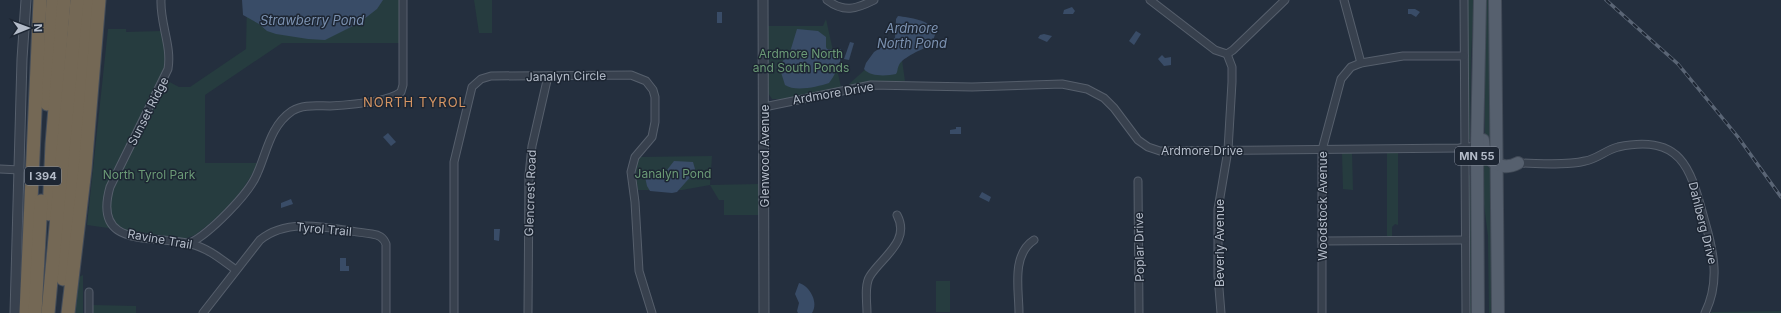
<svg xmlns="http://www.w3.org/2000/svg" width="1781" height="313" font-family="Inter,sans-serif">
  <style>
    .green { fill: #263c3f }
    .water { fill: #394c67 }
    .lines { fill: none; stroke-linecap: round; stroke-linejoin: round }
    .minor-casing { stroke: #565f6c; stroke-width: 9 }
    .tertiary-casing { stroke: #565f6c; stroke-width: 11 }
    .primary-casing { stroke: #414a57; stroke-width: 14 }
    .motorway-casing { stroke: #434c59; stroke-width: 15 }
    .minor { stroke: #38414e; stroke-width: 7 }
    .tertiary { stroke: #38414e; stroke-width: 9 }
    .primary { stroke: #56606e; stroke-width: 12 }
    .motorway { stroke: #746855; stroke-width: 13 }
    .rail-casing { stroke: #5a6575; stroke-width: 3.5 }
    .rail { stroke: #1d2633; stroke-width: 2; stroke-dasharray: 6; stroke-linecap: butt }
    .labels { text-anchor: middle; dominant-baseline: central; stroke-width: 3; stroke-linejoin: round; paint-order: stroke }
    .shield { fill: #1d2633; stroke: #878f9c; stroke-width: 1 }
    .shield-label { font-size: 11px; font-weight: bold; fill: #b4bcc9 }
    .park-label { font-size: 12px; fill: #6b9a76; stroke: #1d2633 }
    .street-label { font-size: 12px; fill: #b4bcc9; stroke: #1d2633 }
    .water-label { font-size: 13px; font-style: italic; fill: #7c92b1; stroke: #1d2633 }
    .neighbourhood-label { font-size: 13px; letter-spacing: 1px; fill: #d59563; stroke: #1d2633 }
  </style>
  <rect width="100%" height="100%" fill="#242f3e"/>
  <g class="green">
    <path d="M 247,0 L 400,0 L 400,43 L 282,43 L 205,95 L 205,163 L 257,163 C 247,190 219,218 195,235 L 187,238 L 179,238 L 87,225 L 108,29 L 126,29 L 126,32 L 161,31 L 166,59 L 162,78 L 179,87 L 190,87 L 246,49 Z"/>
    <polygon points="474,0 492,0 492,33 479,33"/>
    <polygon points="1467,0 1474,0 1471,57 1470,139 1468,140"/>
    <polygon points="1485,0 1491,0 1493,155 1485,143"/>
    <polygon points="826,19 841,87 782,99 772,99 768,93 767,26 823,26"/>
    <polygon points="899,39 905,81 869,82 848,85"/>
    <polygon points="1352,152 1353,190 1343,189 1342,153"/>
    <polygon points="1387,152 1398,153 1398,236 1398,225 1395,224 1392,227 1392,237 1387,237"/>
    <polygon points="712,156 710,185 759,184 759,215 724,215 724,200 719,200 710,185 682,190 638,190 635,170 639,157"/>
    <polygon points="1482,158 1493,166 1493,313 1489,313 1488,236 1482,189"/>
    <polygon points="1470,175 1471,195 1473,313 1468,313 1467,176"/>
    <polygon points="83,275 83,313 73,313 79,277"/>
    <rect x="936" y="281" width="14" height="31"/>
    <polygon points="93,305 136,306 136,313 93,313"/>
    <polygon points="1781,311 1781,313 1711,313 1712,312"/>
  </g>
  <g class="water">
    <polygon points="242,0 383,0 377,9 359,23 325,40 308,39 276,34 267,31 259,24 243,15"/>
    <polygon points="1072,7 1075,11 1073,14 1063,14 1064,10"/>
    <polygon points="1408,9 1415,9 1420,12 1416,17 1411,14 1408,14"/>
    <rect x="717" y="12" width="5" height="11"/>
    <path d="M 898,16 C 910,18 929,19 936,32 L 931,46 C 923,48 902,58 899,65 C 897,69 898,71 896,74 C 887,76 870,77 864,69 L 866,63 L 874,52 L 895,38 L 896,19 Z"/>
    <path d="M 797,29 L 818,31 L 826,37 L 826,47 L 827,49 L 841,49 C 844,57 835,76 829,83 C 817,87 795,92 785,85 L 779,66 L 790,52 Z"/>
    <polygon points="1136,31 1141,34 1134,45 1129,41"/>
    <polygon points="1044,34 1052,36 1047,42 1038,38 1040,35"/>
    <polygon points="850,42 854,43 849,60 844,59"/>
    <polygon points="1162,55 1165,58 1171,57 1171,65 1164,66 1158,59"/>
    <polygon points="956,127 961,127 961,134 950,134 950,130 956,129"/>
    <polygon points="388,133 396,142 391,146 383,137"/>
    <polygon points="674,161 693,162 695,169 693,174 677,192 672,193 650,191 647,186 645,177 653,171 667,170"/>
    <polygon points="982,192 991,197 989,202 979,197"/>
    <polygon points="291,199 293,204 281,208 281,203"/>
    <polygon points="494,229 500,229 499,241 494,240"/>
    <polygon points="340,258 346,258 346,266 349,266 349,271 340,271"/>
    <path d="M 799,283 C 810,286 819,303 812,313 L 798,313 L 797,311 L 799,303 L 795,294 Z"/>
  </g>
  <g class="lines">
    <defs>
      <g id="minor">
        <path d="M 161,0 C 160,24 172,46 168,69 L 110,187 C 92,250 153,234 191,244 C 208,248 222,260 236,270"/>
        <path d="M 827,0 C 844,13 856,9 874,0"/>
        <polyline points="1150,0 1215,50 1227,54 1233,50 1285,0"/>
        <polyline points="1344,0 1361,63"/>
        <polyline points="1464,0 1466,313"/>
        <polyline points="764,107 871,85 972,87 1062,84 1087,89 1104,98 1114,108 1138,140 1148,147 1160,151 1459,148 1477,146"/>
        <path d="M 1518,163 C 1539,163 1564,166 1585,161 C 1597,159 1606,150 1618,147 C 1684,133 1691,171 1705,222 C 1714,253 1720,282 1705,313"/>
        <polyline points="0,169 20,170"/>
        <polyline points="1138,181 1139,313"/>
        <polyline points="1322,241 1465,240"/>
        <path d="M 190,243 C 209,234 249,194 257,174 C 267,152 270,126 292,111 C 303,104 317,106 330,106 C 347,105 388,102 401,92 L 403,85 L 403,0"/>
        <polyline points="89,313 89,292"/>
        <path d="M 203,313 L 260,240 C 290,215 336,230 372,234 C 379,235 383,237 386,244 L 386,313"/>
        <polyline points="454,313 454,162 472,87 481,79 491,76 631,75 646,81 653,90 655,97 655,122 652,137 635,157 631,172 635,202 639,271 652,313"/>
        <polyline points="528,313 529,175 532,146 548,76"/>
        <path d="M 867,313 C 867,302 864,285 870,276 C 882,257 911,241 897,215"/>
        <path d="M 1019,313 C 1019,290 1011,255 1034,240"/>
        <polyline points="1221,313 1218,276 1218,209 1228,150 1232,82 1232,67 1227,54"/>
        <polyline points="1322,313 1322,150 1341,79 1351,67 1361,63 1403,56 1464,56"/>
      </g>
      <g id="tertiary">
        <polyline points="763,0 764,313"/>
        <polyline points="15,313 22,59 26,0"/>
      </g>
      <g id="primary">
        <polyline points="1495,0 1498,313"/>
        <path d="M 1483,140 C 1483,158 1500,173 1518,163"/>
        <polyline points="1478,313 1477,146 1480,0"/>
      </g>
      <g id="motorway">
        <polyline points="47,104 53,0"/>
        <polyline points="49,214 52,144 64,0"/>
        <polyline points="63,279 88,0"/>
        <polyline points="26,313 40,0"/>
        <polyline points="35,313 41,201"/>
        <polyline points="48,313 77,0"/>
        <polyline points="68,313 85,169 99,0"/>
      </g>
    </defs>
    <use href="#minor" class="minor-casing"/>
    <use href="#tertiary" class="tertiary-casing"/>
    <use href="#primary" class="primary-casing"/>
    <use href="#motorway" class="motorway-casing"/>
    <use href="#minor" class="minor"/>
    <use href="#tertiary" class="tertiary"/>
    <use href="#primary" class="primary"/>
    <use href="#motorway" class="motorway"/>
    <defs>
      <polyline id="rail" points="1606,0 1678,64 1738,137 1781,197"/>
    </defs>
    <use href="#rail" class="rail-casing"/>
    <use href="#rail" class="rail"/>
  </g>
  <g class="labels">
    <g class="shield">
      <rect x="1455" y="147" width="44" height="18" rx="3"/>
      <rect x="25" y="167" width="36" height="18" rx="3"/>
    </g>
    <g class="shield-label">
      <text x="1477" y="156">MN 55</text>
      <text x="43" y="176">I 394</text>
    </g>
    <g class="park-label">
      <text x="801" y="53">Ardmore North<tspan x="801" dy="14">and South Ponds</tspan></text>
      <text x="673" y="173">Janalyn Pond</text>
      <text x="149" y="174">North Tyrol Park</text>
    </g>
    <g class="street-label">
      <text transform="translate(566 76) rotate(-1)">Janalyn Circle</text>
      <text transform="translate(833 93) rotate(-10)">Ardmore Drive</text>
      <text transform="translate(148 111) rotate(-63)">Sunset Ridge</text>
      <text x="1202" y="150">Ardmore Drive</text>
      <text transform="translate(764 156) rotate(-90)">Glenwood Avenue</text>
      <text transform="translate(530 193) rotate(-88)">Glencrest Road</text>
      <text transform="translate(1322 206) rotate(-90)">Woodstock Avenue</text>
      <text transform="translate(1703 223) rotate(76)">Dahlberg Drive</text>
      <text transform="translate(324 229) rotate(5)">Tyrol Trail</text>
      <text transform="translate(160 239) rotate(10)">Ravine Trail</text>
      <text transform="translate(1219 243) rotate(-90)">Beverly Avenue</text>
      <text transform="translate(1139 247) rotate(-91)">Poplar Drive</text>
    </g>
    <g class="water-label">
      <text x="312" y="20">Strawberry Pond</text>
      <text x="912" y="28">Ardmore<tspan x="912" dy="15">North Pond</tspan></text>
    </g>
    <g class="neighbourhood-label">
      <text x="415" y="102">NORTH TYROL</text>
    </g>
  </g>
  <g transform="translate(28 28) rotate(89)" stroke="#1d2633" stroke-width="3" paint-order="stroke">
  <path d="M0-3L7 15L0 10L-7 15Z" fill="#b4bcc9"/>
  <text y="-6" font-size="11" font-weight="bold" text-anchor="middle" fill="#b4bcc9">N</text>
  </g>
</svg>
